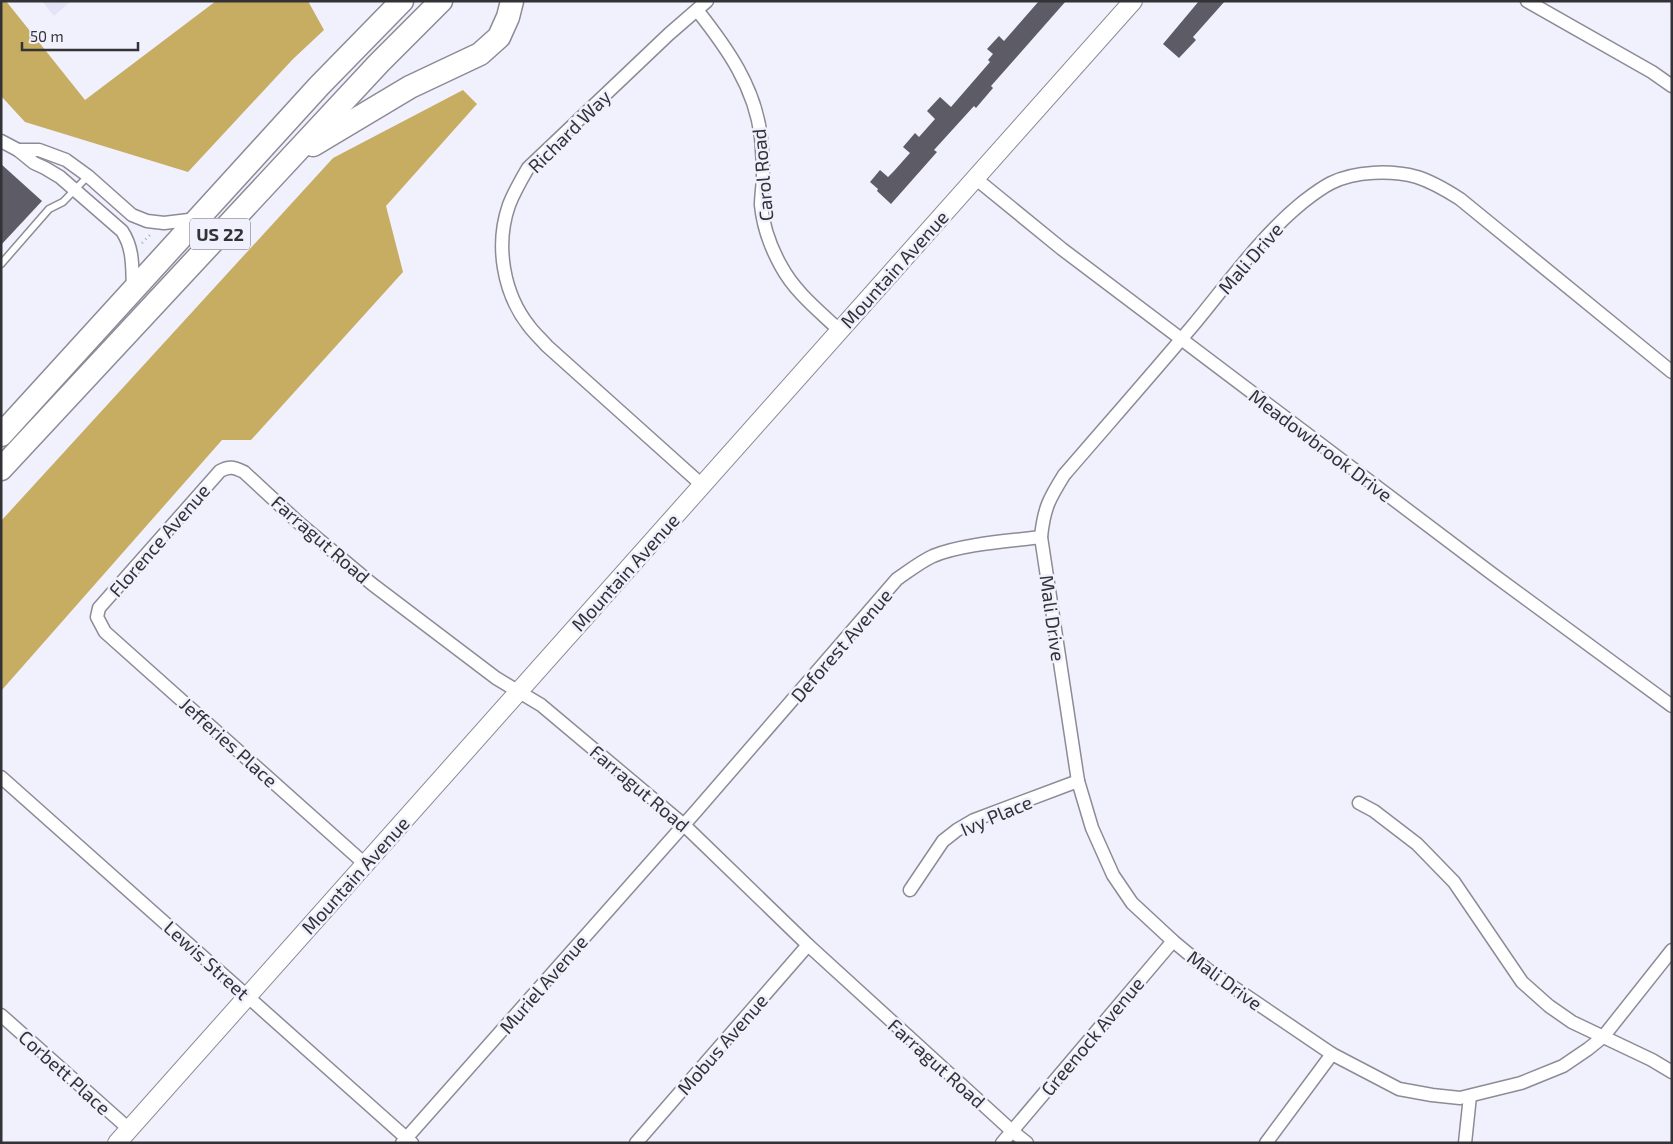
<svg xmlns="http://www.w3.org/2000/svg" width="1673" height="1144" font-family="'Exo 2',sans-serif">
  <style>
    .built { fill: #e5e3f7 }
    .forest { fill: #c6ad61 }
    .building { fill: #5c5b66 }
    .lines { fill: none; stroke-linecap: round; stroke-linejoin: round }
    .lane-casing { stroke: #8c8b96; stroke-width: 9 }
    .street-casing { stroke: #8c8b96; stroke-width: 15 }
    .secondary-casing { stroke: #8c8b96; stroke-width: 20 }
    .highway-casing { stroke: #8c8b96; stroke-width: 25 }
    .path { stroke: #aaaab4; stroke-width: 2.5; stroke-dasharray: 1 4; stroke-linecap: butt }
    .lane { stroke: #fff; stroke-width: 6 }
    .street { stroke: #fff; stroke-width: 12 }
    .secondary { stroke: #fff; stroke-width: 18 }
    .highway { stroke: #fff; stroke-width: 22 }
    .labels { text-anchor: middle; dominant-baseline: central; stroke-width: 5; stroke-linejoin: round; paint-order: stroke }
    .shield { fill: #f1f0fd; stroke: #6b6b72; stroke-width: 1 }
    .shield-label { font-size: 18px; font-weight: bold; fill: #323237 }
    .street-label { font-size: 19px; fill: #323237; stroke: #f1f0fd }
  </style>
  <rect width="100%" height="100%" fill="#f1f0fd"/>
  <polygon class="built" points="42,1 71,1 54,16"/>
  <g class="forest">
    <polygon points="1,1 6,1 85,100 216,1 308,1 324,30 293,59 188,172 25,122 1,96"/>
    <polygon points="463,90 477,104 386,206 403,272 251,440 222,440 1,691 1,521 333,158"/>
  </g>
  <g class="building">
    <polygon points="1039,1 1066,1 991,86 993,88 976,108 974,106 934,150 937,152 891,204 877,191 878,189 870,182 880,170 888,177 894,171 910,153 903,147 915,133 919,137 935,119 927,111 940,97 951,107 990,62 988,60 993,54 987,49 999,36 1004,41"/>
    <polygon points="1199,1 1225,1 1193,37 1196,40 1179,58 1163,44"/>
    <polygon points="1,164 42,201 1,245"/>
  </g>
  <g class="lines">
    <defs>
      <polyline id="lane" points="1,264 49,209 63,202 88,176"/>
      <g id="street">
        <polyline points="1527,1 1652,72 1672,86"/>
        <path d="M 697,10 C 727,48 755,87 761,137 C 762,149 763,162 763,175 C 763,185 761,195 761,205 C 763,226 771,248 781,266 C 795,292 818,310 839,330"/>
        <path d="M 1,141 L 18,150 L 34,163 L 45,168 L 60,177 L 122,231 C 134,249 132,268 133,290"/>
        <polyline points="18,150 39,150 66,160 88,176 132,215 147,221 164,223 197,219"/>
        <polyline points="975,178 1062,249 1491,573 1672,706"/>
        <path d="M 1672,372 L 1460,199 C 1446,190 1433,182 1417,177 C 1391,170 1355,171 1331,183 C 1321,188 1312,195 1303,202 C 1261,236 1229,282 1195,323 C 1152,374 1108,424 1064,475 C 1049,499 1044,508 1041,537 L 1078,781 L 1092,828 L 1113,875 L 1132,903 L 1173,941 L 1208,970 L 1332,1054 L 1399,1089 L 1432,1095 L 1460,1098 L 1521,1083 L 1563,1066 L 1588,1049 L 1603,1037 L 1672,950"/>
        <path d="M 702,485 L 547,346 C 541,339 534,333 529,326 C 503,293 495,245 509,205 C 514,192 521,180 528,168 L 669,34 L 707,1"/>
        <polyline points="1,777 412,1143"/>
        <polyline points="1359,803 1374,811 1417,844 1454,882 1522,982 1549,1006 1572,1022 1652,1060 1672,1072"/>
        <path d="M 365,864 L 105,632 L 97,617 L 99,608 L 220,471 C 229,466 234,467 244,472 L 299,523 L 372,584 L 496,678 L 541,705 L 684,825 L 808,945 L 1012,1131 L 1027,1143"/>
        <polyline points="910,890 943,841 957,830 974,820 1078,781"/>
        <polyline points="1,1015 129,1129"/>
        <path d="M 402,1143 L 697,810 L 897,579 C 909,571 920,562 933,556 C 961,544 1010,541 1041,537"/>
        <polyline points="636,1143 808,945"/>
        <polyline points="1002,1143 1173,941"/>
        <polyline points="1266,1143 1332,1054"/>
        <polyline points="1465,1143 1470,1096"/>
      </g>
      <polyline id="secondary" points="117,1143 1133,1"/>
      <g id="highway">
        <polyline points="313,145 410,87 480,54 499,37 508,17 512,1"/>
        <polyline points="1,435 319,86 402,1"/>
        <polyline points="1,469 379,63 441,1"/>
      </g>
    </defs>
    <use href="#lane" class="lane-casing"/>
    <use href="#street" class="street-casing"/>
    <use href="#secondary" class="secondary-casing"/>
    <use href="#highway" class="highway-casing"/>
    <polyline class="path" points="142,243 150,235"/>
    <use href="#lane" class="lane"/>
    <use href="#street" class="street"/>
    <use href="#secondary" class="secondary"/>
    <use href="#highway" class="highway"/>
  </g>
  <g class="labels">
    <rect class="shield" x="190" y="218.5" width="60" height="31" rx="4"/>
    <g class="shield-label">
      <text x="220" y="234">US 22</text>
    </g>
    <g class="street-label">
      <text transform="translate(569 131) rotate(-45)">Richard Way</text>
      <text transform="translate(762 175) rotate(-95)">Carol Road</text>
      <text transform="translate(1250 258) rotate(-49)">Mali Drive</text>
      <text transform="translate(894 269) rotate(-48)">Mountain Avenue</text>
      <text transform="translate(1321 445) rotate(37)">Meadowbrook Drive</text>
      <text transform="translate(321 539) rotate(41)">Farragut Road</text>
      <text transform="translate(159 540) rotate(-49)">Florence Avenue</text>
      <text transform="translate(625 572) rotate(-48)">Mountain Avenue</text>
      <text transform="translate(1053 618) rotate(82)">Mali Drive</text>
      <text transform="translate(841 645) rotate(-49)">Deforest Avenue</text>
      <text transform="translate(229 742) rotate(42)">Jefferies Place</text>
      <text transform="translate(640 788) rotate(40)">Farragut Road</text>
      <text transform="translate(996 815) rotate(-23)">Ivy Place</text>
      <text transform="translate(355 875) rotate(-48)">Mountain Avenue</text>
      <text transform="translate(207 960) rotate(42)">Lewis Street</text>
      <text transform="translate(1225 980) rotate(36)">Mali Drive</text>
      <text transform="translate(543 984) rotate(-49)">Muriel Avenue</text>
      <text transform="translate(1092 1036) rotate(-50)">Greenock Avenue</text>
      <text transform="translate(722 1044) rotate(-49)">Mobus Avenue</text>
      <text transform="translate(937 1063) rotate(42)">Farragut Road</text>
      <text transform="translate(65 1072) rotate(42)">Corbett Place</text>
    </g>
  </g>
  <rect width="1673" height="1144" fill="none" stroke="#323237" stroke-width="5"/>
  <path d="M22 42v8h116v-8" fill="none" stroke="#323237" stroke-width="2.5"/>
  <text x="30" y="42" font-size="15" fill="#323237" stroke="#f1f0fd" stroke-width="4" paint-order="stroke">50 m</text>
</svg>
